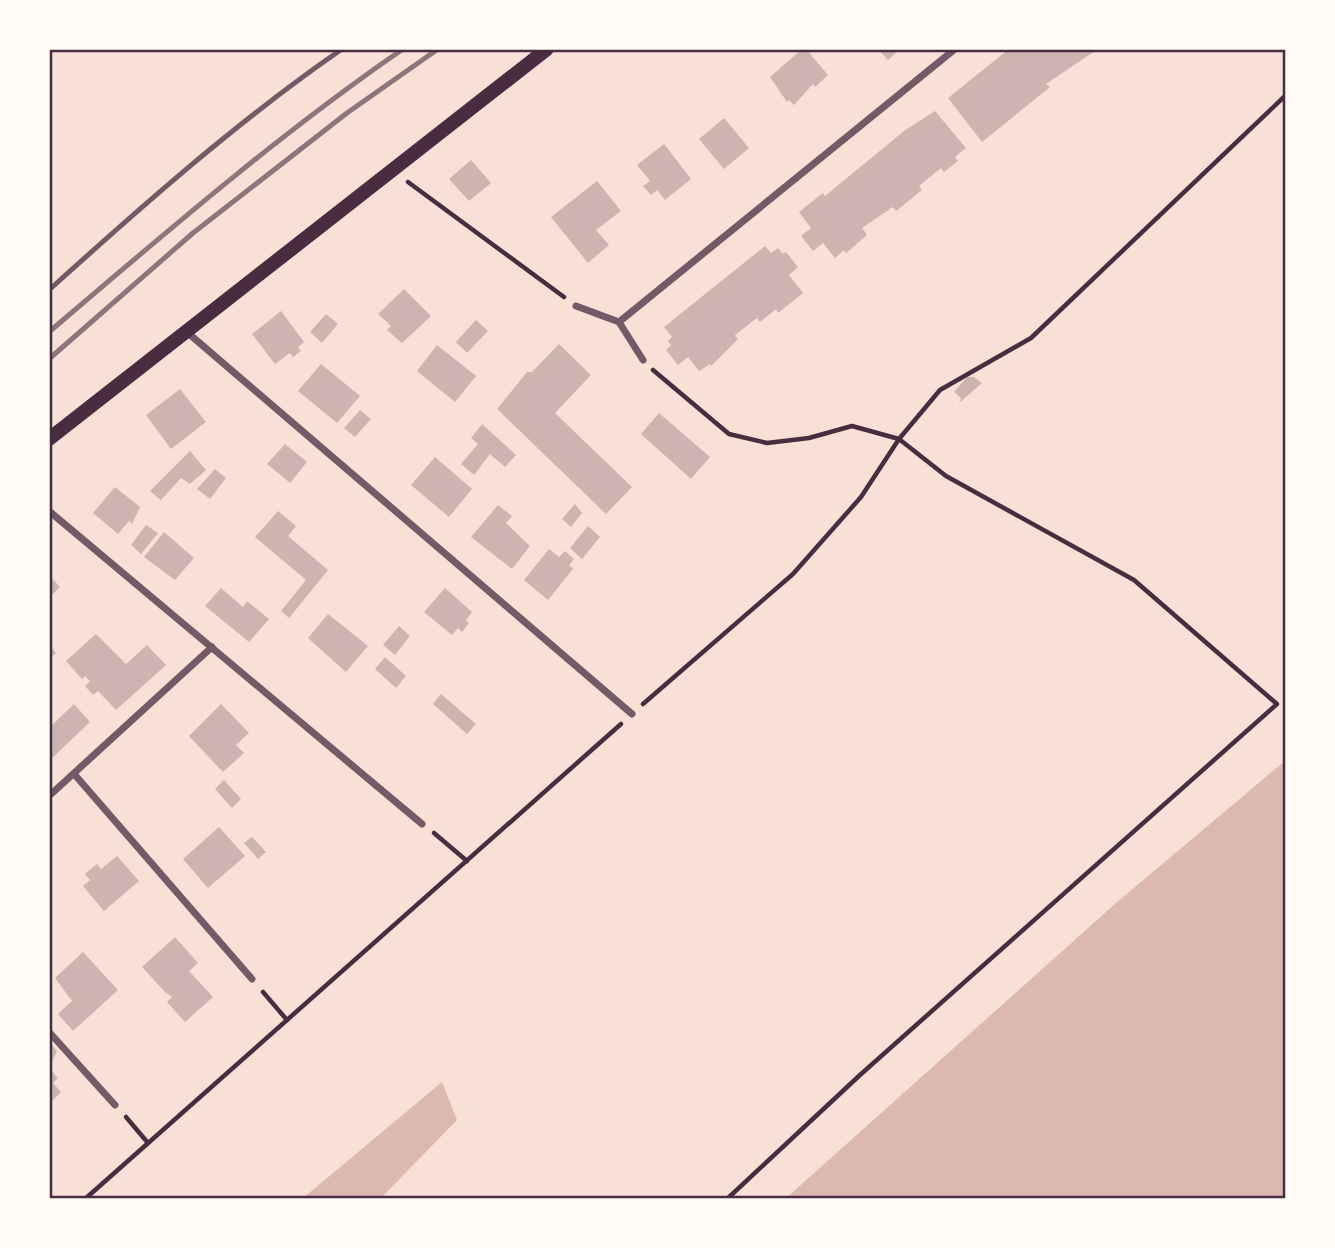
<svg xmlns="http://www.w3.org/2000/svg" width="1335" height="1248" font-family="'Exo 2',sans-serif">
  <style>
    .water { fill: #dcb8b0 }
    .building { fill: #ccb4b1 }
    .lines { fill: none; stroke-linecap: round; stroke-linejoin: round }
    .path { stroke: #4a2c40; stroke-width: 4.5 }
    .service { stroke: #755966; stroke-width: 5 }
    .minor { stroke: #755966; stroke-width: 7 }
    .secondary { stroke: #4a2c40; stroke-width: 14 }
    .rail { stroke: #8f747c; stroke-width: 5 }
    .neatline { fill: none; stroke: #4a2c40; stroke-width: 2.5 }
  </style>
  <rect width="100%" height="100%" fill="#f7e1d7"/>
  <g class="water">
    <polygon points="1286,760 1286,1199 785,1199 1116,903"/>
    <polygon points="442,1082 457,1120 380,1199 302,1199"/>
  </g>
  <g class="building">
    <polygon points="802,49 806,49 828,75 815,87 813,84 794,105 789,100 787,102 770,77"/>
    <polygon points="878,49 900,49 888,60"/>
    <polygon points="1009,49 1098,49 1046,84 1050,87 982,142 948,98"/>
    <polygon points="935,111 966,148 955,157 958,161 944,172 941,168 919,186 922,190 896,211 893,207 862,228 867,235 846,253 844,250 835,258 823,243 813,251 801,236 811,228 799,212 823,193 825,196 904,131"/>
    <polygon points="724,118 749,148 724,169 699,139"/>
    <polygon points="664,144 691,179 665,200 657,190 651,195 643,186 650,181 637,165"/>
    <polygon points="471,160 491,183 469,201 449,179"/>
    <polygon points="597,181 621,211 596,230 609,245 588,263 551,217"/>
    <polygon points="765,246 771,253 778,248 783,254 786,252 798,267 789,275 803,293 778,313 776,309 760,322 757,318 735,335 738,339 711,366 710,364 699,371 688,357 678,365 666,350 671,345 668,341 672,337 664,327"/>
    <polygon points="404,289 431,316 402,343 387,330 391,326 378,314"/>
    <polygon points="281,311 304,342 298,347 301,351 293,357 290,353 275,364 252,334"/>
    <polygon points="326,314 338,324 322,343 310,332"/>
    <polygon points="476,320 488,331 467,353 456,342"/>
    <polygon points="559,344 591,375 555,413 632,487 606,514 497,409 527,372 532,372"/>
    <polygon points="437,345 476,376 455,402 417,371"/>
    <polygon points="321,364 360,396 337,423 298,391"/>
    <polygon points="967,377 974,377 982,383 959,403 961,398 954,392"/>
    <polygon points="180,389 206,422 171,449 146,415"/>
    <polygon points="360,410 371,419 355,437 344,428"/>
    <polygon points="659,413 710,457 691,479 641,434"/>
    <polygon points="482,424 516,455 505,467 490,454 474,475 461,464 478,444 471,438"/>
    <polygon points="285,444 307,462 290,483 267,464"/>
    <polygon points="190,451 206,470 190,484 181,478 161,500 150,491"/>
    <polygon points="435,457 472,489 449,517 411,485"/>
    <polygon points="215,469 226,478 210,499 197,489"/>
    <polygon points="115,487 140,507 132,524 129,521 118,534 93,513"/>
    <polygon points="575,504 582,513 571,527 562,519"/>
    <polygon points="498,505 512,516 506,523 530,546 512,569 471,537"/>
    <polygon points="278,511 296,526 288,536 328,570 289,618 281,611 306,580 255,537"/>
    <polygon points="146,525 158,533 141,554 131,545"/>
    <polygon points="588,526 600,537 582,559 570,548"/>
    <polygon points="164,532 194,558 175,580 144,557"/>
    <polygon points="549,549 559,557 565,551 574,559 569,565 573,569 548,600 524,580"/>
    <polygon points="49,575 60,587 49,598"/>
    <polygon points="221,588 243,607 247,601 269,619 249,642 205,606"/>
    <polygon points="445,588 472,612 466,620 469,623 462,632 458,628 452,635 424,612"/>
    <polygon points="328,614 368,646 346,672 308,638"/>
    <polygon points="399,626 410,636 395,655 383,645"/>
    <polygon points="96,634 126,664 147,645 166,665 116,710 98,691 93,695 85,686 90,681 85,676 82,679 66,661"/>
    <polygon points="49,644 56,653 49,659"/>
    <polygon points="385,657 406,676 396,688 375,669"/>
    <polygon points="441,694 476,724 467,734 433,704"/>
    <polygon points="74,704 90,722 49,761 49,728"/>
    <polygon points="221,704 249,733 236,745 244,753 223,772 189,736"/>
    <polygon points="224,780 241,799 232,808 215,789"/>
    <polygon points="219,827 245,856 208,888 183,859"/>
    <polygon points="252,837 266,852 258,859 244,843"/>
    <polygon points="117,856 139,881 104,911 83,886 90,880 85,874 97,864 101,869"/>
    <polygon points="175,937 198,963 189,971 213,997 185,1022 167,1002 175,994 172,997 165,992 142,967"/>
    <polygon points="83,952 118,990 73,1031 58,1014 72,1001 55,978"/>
    <polygon points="49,1042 57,1051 49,1068"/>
    <polygon points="49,1068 58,1078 53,1083 61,1092 49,1104"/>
  </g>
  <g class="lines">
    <g class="path">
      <polyline points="408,182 564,297"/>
      <polyline points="653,370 729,434 767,443 809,438 852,426 899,439 946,476 1134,580 1277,704 860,1075 727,1199"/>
      <polyline points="643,704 793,574 861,497 899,439 940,390 1031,338 1286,95"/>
      <polyline points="434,833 467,861"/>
      <polyline points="263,992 287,1020"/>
      <polyline points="126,1117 148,1143"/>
      <polyline points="85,1199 621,724"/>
    </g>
    <path class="service" d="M 49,290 C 142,206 239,120 342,49"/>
    <g class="minor">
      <polyline points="576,306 619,322 955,49"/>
      <polyline points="619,322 643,360"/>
      <polyline points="188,333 632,714"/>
      <polyline points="49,511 422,824"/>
      <polyline points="75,775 252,979"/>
      <polyline points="49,796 212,647"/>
      <polyline points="49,1032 115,1105"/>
    </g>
    <polyline class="secondary" points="49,439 547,49"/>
    <g class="rail">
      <path d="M 49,332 C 164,234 278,135 403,49"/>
      <polyline points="49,359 193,233 347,113 438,49"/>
    </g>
  </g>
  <rect width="1335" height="1248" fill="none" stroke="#fffaf5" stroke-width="102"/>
  <rect x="51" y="51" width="1233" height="1146" class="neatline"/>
</svg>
